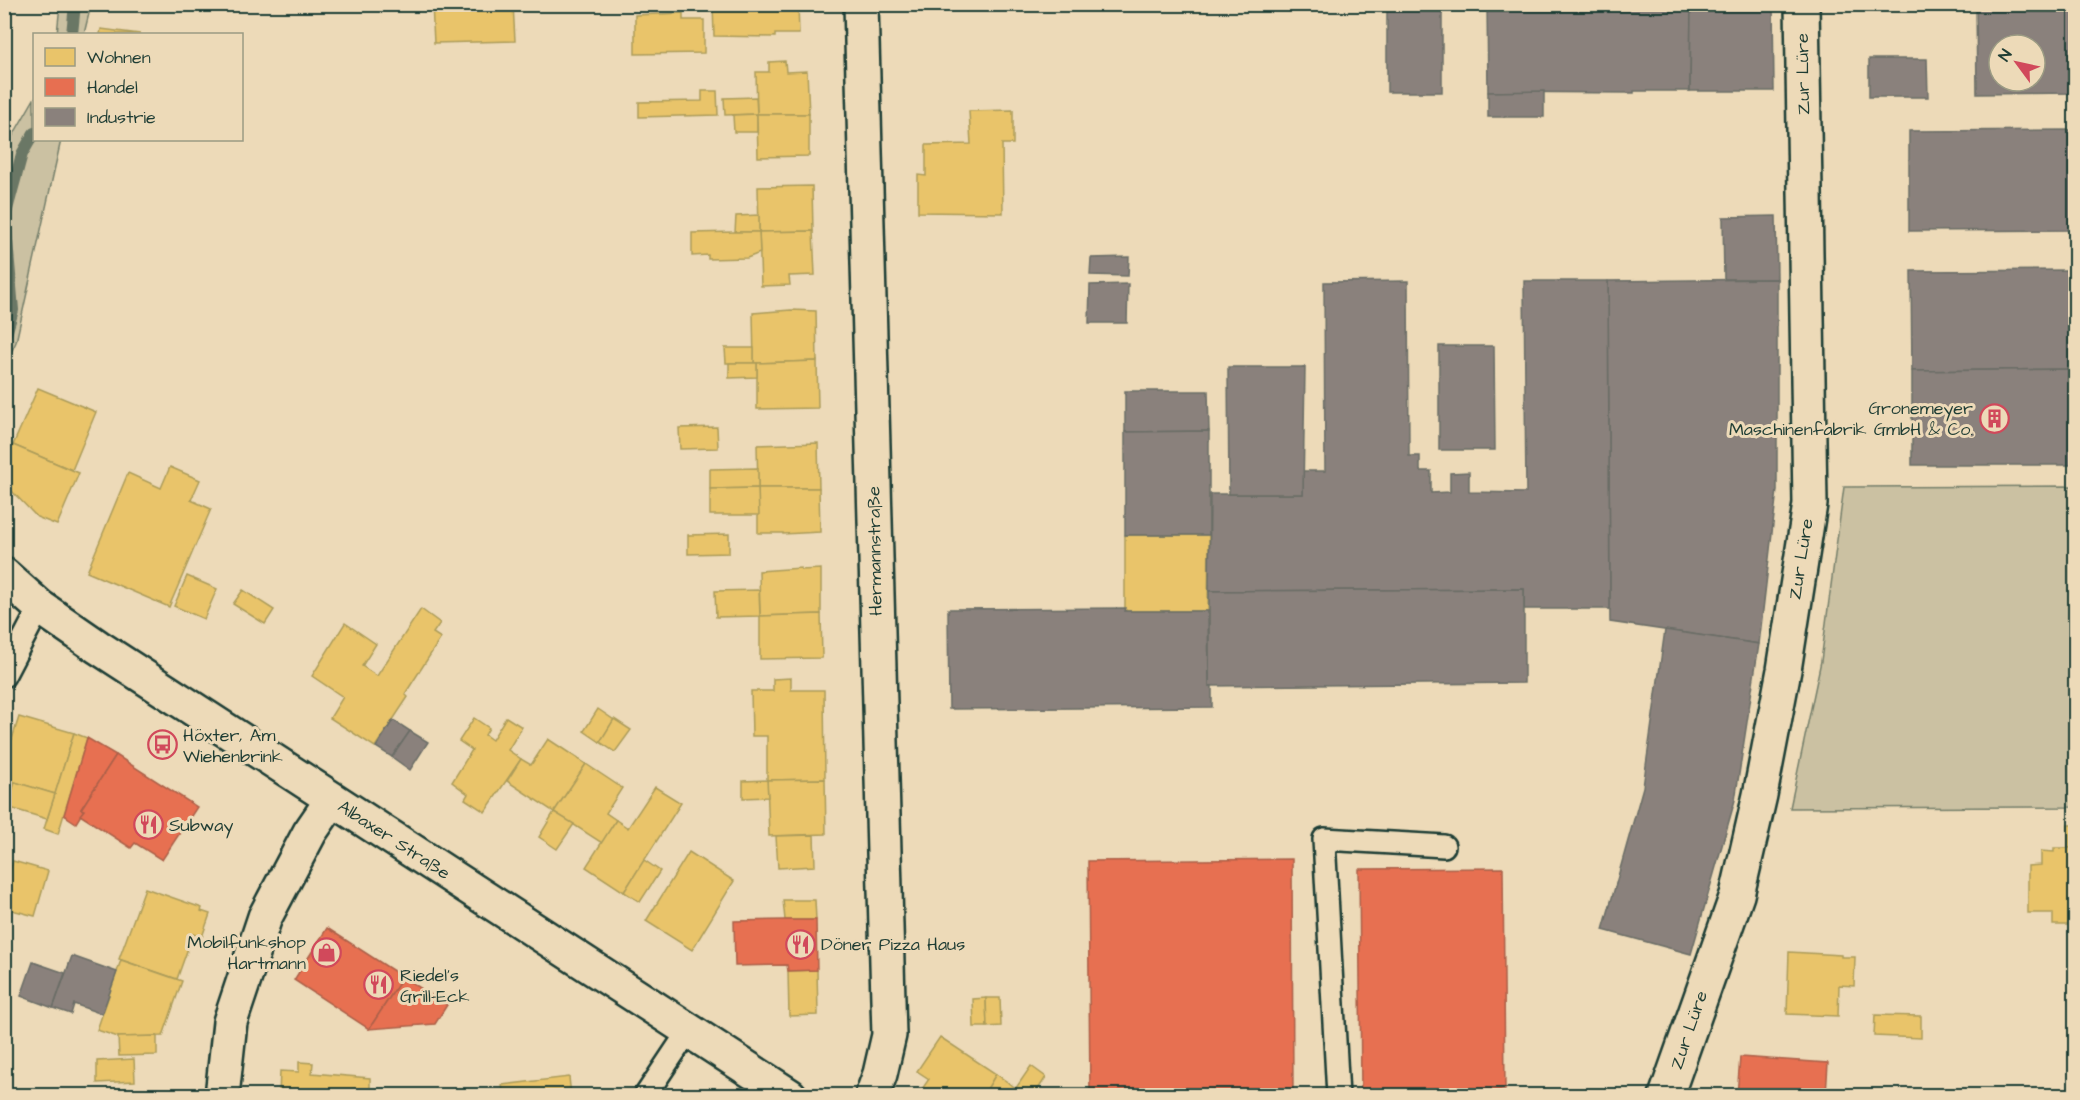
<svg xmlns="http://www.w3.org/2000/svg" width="2080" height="1100" font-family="'Architects Daughter',sans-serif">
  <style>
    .green { fill: #cbc1a2; stroke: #757f6b; stroke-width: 1.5 }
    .homes { fill: #e9c46a; stroke: #ac9c5a; stroke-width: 1.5 }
    .shops { fill: #e76f51; stroke: #ab6048; stroke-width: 1.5 }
    .industry { fill: #8a817c; stroke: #6a6d66; stroke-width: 1.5; fill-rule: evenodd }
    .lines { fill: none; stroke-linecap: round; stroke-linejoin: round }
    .stream { stroke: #6b7765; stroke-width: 12 }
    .service-casing { stroke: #1f3d34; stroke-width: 26 }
    .minor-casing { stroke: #1f3d34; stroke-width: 38 }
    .primary-casing { stroke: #1f3d34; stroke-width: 38 }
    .service { stroke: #eddab8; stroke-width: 21 }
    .minor { stroke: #eddab8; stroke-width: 33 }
    .primary { stroke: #eddab8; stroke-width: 33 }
    .labels { text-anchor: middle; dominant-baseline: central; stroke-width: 6; stroke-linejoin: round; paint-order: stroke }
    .street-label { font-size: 18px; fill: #1f3d34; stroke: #eddab8 }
    .poi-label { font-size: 18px; fill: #1f3d34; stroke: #eddab8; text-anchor: start }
  </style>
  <rect width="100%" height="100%" fill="#eddab8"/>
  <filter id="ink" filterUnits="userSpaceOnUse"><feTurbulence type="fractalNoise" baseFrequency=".0167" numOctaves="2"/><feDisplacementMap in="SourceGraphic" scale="12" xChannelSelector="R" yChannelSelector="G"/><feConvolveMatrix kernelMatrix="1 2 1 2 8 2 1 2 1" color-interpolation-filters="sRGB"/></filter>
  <g filter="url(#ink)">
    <g class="green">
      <polygon points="60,5 91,5 84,34 57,34"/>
      <polygon points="34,99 34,140 61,140 16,342 5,365 5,155 7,146"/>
      <polygon points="2075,486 2075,807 1790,808 1821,661 1844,487"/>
    </g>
    <g class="homes">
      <polygon points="432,4 513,4 515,41 434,43"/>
      <polygon points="713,4 798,4 799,34 775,34 775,37 714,36"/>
      <polygon points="683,13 683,20 704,20 704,53 635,54 635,15"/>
      <polygon points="101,29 140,34 100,34"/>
      <polygon points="785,61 786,72 807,71 809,114 757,114 756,72 769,72 769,62"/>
      <polygon points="702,91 717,91 718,115 639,117 639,102 702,101"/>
      <polygon points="756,97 757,114 725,115 724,98"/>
      <polygon points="1013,110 1013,144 1002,144 1003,213 918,212 918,175 926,176 926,145 971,144 969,111"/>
      <polygon points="757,114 757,132 734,132 733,115"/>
      <polygon points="757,114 809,114 809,156 758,157"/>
      <polygon points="812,186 813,231 759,232 758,187"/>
      <polygon points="759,215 759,232 735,232 736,216"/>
      <polygon points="813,231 815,275 789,276 790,285 761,286 759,232"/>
      <polygon points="735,232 759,232 760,253 747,258 708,259 708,255 692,256 692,233"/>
      <polygon points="791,310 816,311 817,361 754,363 753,313"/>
      <polygon points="725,348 754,348 754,363 726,363"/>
      <polygon points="817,361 818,408 757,409 757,363"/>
      <polygon points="729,363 757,363 757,377 729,378"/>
      <polygon points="38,388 96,412 72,470 13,445"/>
      <polygon points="717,427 718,448 680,449 679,428"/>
      <polygon points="818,443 819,488 758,488 757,445"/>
      <polygon points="13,445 79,473 57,525 37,517 4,483 4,464"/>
      <polygon points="170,467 200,480 191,500 211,509 169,607 87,572 128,473 161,488"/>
      <polygon points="758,468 758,488 710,489 710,469"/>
      <polygon points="758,488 819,488 820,532 783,534 783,533 758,533"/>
      <polygon points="758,488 759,515 710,515 710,489"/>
      <polygon points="729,534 729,553 688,554 688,535"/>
      <polygon points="1125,535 1209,535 1208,611 1125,611"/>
      <polygon points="801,568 801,570 821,569 821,614 760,616 759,571"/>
      <polygon points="187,576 217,589 204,619 174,606"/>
      <polygon points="243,590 274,610 265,624 233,604"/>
      <polygon points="759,590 760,616 716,617 715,591"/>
      <polygon points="421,609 440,623 433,633 441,638 405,694 408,697 375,747 330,718 343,697 312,676 345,623 376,644 362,666 377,676"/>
      <polygon points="821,614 822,658 760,659 760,616"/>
      <polygon points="791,678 791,690 824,690 825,779 767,780 767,736 752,736 751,691 773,691 773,679"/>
      <polygon points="598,709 614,720 600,742 584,731"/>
      <polygon points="19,717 74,733 55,794 4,779 4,764"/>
      <polygon points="506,717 522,727 508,750 521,759 485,812 465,799 468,794 452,782 472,750 459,741 474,718 489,728 485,735 492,740"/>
      <polygon points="614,719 631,730 615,752 600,742"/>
      <polygon points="74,733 87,738 58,834 44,829"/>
      <polygon points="548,739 586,764 554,812 507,781 521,759 531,765"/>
      <polygon points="586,764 622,788 606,813 616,820 602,843 554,812"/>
      <polygon points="825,779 826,834 769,836 767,780"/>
      <polygon points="767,780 768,797 743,798 743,781"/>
      <polygon points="15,782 55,794 47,819 7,807"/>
      <polygon points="655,787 681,803 624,892 586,867 616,820 628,828"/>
      <polygon points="554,812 574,824 557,849 539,837"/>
      <rect x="2068" y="825" width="8" height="23"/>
      <polygon points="814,835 815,866 778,868 776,836"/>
      <polygon points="2054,848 2076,848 2076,925 2053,925 2053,913 2028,913 2028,866 2041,865 2041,851 2054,852"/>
      <polygon points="689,852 734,881 692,950 646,921"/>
      <polygon points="644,860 660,871 640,902 624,892"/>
      <polygon points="13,861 48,871 35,916 4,908 4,893"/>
      <polygon points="145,888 202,908 201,911 210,914 202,937 193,934 177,979 119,959"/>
      <polygon points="783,900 815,900 816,920 785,920"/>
      <polygon points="1789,952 1841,955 1841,957 1855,957 1854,986 1839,985 1838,1016 1787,1014"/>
      <polygon points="121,960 182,981 163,1036 118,1037 97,1030"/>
      <polygon points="817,970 818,1015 789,1016 788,971"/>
      <polygon points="986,998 987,1027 974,1027 973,999"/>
      <polygon points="986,998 1000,998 1001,1026 987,1027"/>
      <polygon points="1875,1015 1921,1016 1921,1038 1874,1036"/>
      <polygon points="157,1036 157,1055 119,1056 118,1037"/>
      <polygon points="940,1037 996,1074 983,1096 918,1095 929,1079 917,1071"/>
      <polygon points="134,1059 135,1081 97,1083 97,1061"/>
      <polygon points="299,1062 313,1063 312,1073 370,1078 370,1096 279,1096 280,1071 299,1072"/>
      <polygon points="1031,1066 1046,1077 1037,1091 1044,1096 983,1096 996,1074 1016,1088"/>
      <polygon points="569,1077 571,1096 504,1096 502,1085"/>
      <polygon points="150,1090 151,1096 97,1096 97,1093"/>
    </g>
    <g class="shops">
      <polygon points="87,738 116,755 81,809 84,810 76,823 64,815"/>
      <polygon points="116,755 197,807 162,860 135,843 131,848 80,815 84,810 81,809"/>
      <polygon points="1292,859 1293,1096 1090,1096 1088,861"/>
      <polygon points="1503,868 1505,1090 1361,1091 1359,869"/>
      <polygon points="785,920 816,920 817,970 788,971 787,965 735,966 734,921"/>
      <polygon points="327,928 403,977 369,1029 294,980"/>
      <polygon points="403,977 447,1005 435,1024 369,1029"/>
      <polygon points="1740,1057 1828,1063 1826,1095 1737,1096"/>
    </g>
    <g class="industry">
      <rect x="1387" y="4" width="55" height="88"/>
      <polygon points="1487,4 1691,4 1690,91 1634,91 1634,93 1488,92"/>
      <polygon points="1691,4 1773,4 1774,91 1690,91"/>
      <path d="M 1976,4 L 2076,4 L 2076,93 L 1977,94 ZM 1999,45 L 2035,45 L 2035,81 L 1999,81 Z"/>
      <polygon points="1869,59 1927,59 1928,97 1869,97"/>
      <polygon points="1544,91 1544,117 1488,117 1488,92"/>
      <polygon points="2076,130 2076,230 1909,231 1909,131"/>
      <polygon points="1776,216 1777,279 1724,279 1723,217"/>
      <polygon points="1129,257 1128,276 1090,275 1091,258"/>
      <polygon points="2076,270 2076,369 1912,371 1911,271"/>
      <polygon points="1777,279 1777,490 1759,644 1610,622 1608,281"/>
      <polygon points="1408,281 1409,456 1420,456 1420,471 1431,471 1431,493 1450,492 1450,473 1469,472 1469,492 1526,493 1524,281 1608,281 1610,609 1524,609 1524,589 1209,591 1210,494 1303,494 1303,471 1325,471 1324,282"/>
      <polygon points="1128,284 1127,323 1089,323 1090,285"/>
      <polygon points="1439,346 1494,346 1495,450 1439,450"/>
      <polygon points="1228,367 1305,367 1303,494 1229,494"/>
      <polygon points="2076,369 2076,465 1912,465 1912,371"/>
      <polygon points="1125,391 1208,391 1209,431 1125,432"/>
      <polygon points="1209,431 1209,535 1125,535 1125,432"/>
      <polygon points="1524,589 1524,683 1209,686 1209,591"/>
      <polygon points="1126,608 1125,611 1208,611 1209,686 1212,686 1212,707 949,709 948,609"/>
      <polygon points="1665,630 1759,644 1735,800 1691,954 1603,930 1643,787"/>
      <polygon points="393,720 410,731 392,757 376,747"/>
      <polygon points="410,731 428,742 410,770 392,757"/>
      <polygon points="72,956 117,972 102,1014 74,1004 71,1014 53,1008"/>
      <polygon points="33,962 65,973 53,1008 21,996"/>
    </g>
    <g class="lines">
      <g class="stream">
        <polyline points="72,34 75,4"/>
        <polyline points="4,341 13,310 5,217 22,154 34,133"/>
      </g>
      <defs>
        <g id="service">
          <polyline points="4,676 40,607"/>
          <polyline points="645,1096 689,1030"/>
          <polyline points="1338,1096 1324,839 1444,846"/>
        </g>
        <g id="minor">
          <polyline points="861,4 888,1000 889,1035 880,1074 872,1096"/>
          <polyline points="222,1096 230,1022 265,917 310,832 332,800"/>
          <polyline points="1666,1096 1737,895 1760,795 1784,670 1810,504 1802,4"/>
        </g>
        <polyline id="primary" points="4,575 40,607 98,647 790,1096"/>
      </defs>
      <use href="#service" class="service-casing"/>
      <use href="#minor" class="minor-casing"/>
      <use href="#primary" class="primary-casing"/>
      <use href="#service" class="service"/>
      <use href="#minor" class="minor"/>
      <use href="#primary" class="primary"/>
    </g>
  </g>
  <defs>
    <symbol id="building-ring" viewBox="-11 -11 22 22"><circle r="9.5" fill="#eddab8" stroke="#d1495b" stroke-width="1.5"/><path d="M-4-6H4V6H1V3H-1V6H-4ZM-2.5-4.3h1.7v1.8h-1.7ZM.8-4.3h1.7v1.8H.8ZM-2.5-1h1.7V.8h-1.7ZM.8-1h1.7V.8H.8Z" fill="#d1495b"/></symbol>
    <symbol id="bus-ring" viewBox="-11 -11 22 22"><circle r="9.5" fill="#eddab8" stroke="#d1495b" stroke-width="1.5"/><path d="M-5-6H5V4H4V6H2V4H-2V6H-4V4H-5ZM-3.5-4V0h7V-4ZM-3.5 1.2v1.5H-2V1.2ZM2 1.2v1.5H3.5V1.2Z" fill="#d1495b"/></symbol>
    <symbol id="restaurant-ring" viewBox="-11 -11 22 22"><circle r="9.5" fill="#eddab8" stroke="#d1495b" stroke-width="1.5"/><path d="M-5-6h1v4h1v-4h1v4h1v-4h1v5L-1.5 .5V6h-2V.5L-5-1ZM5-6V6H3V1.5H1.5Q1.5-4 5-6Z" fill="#d1495b"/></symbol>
    <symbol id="shop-ring" viewBox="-11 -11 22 22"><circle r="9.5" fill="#eddab8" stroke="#d1495b" stroke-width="1.5"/><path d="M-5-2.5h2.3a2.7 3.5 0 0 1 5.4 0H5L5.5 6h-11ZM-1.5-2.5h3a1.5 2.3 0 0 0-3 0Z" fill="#d1495b"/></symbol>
  </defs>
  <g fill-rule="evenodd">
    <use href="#building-ring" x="1978" y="402" width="33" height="33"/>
    <use href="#bus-ring" x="146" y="728" width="33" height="33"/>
    <use href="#restaurant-ring" x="132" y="808" width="33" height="33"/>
    <use href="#restaurant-ring" x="784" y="928" width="33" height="33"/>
    <use href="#shop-ring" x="310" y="936" width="33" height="33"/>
    <use href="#restaurant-ring" x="362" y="968" width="33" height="33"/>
  </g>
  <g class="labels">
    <g class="street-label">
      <text transform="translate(1803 74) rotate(-91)">Zur Lüre</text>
      <text transform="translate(875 551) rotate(-91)">Hermannstraße</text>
      <text transform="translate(1801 559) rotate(-81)">Zur Lüre</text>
      <text transform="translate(394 840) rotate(33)">Albaxer Straße</text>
      <text transform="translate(1689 1030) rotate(-71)">Zur Lüre</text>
    </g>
    <g class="poi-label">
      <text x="1973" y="408" text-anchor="end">Gronemeyer<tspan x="1973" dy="21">Maschinenfabrik GmbH &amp; Co.</tspan></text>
      <text x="183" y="735">Höxter, Am<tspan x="183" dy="21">Wiehenbrink</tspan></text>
      <text x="169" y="825">Subway</text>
      <text x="306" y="942" text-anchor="end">Mobilfunkshop<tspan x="306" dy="21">Hartmann</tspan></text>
      <text x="821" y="944">Döner Pizza Haus</text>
      <text x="400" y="975">Riedel's<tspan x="400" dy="21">Grill-Eck</tspan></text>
    </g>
  </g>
  <rect width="2080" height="1100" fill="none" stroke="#eddab8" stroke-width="24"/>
  <rect x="12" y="12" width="2056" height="1076" fill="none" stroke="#1f3d34" stroke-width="2" filter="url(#ink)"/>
  <rect x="33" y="33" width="210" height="108" fill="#eddab8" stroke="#9b9b83" stroke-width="1.5"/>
  <rect x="45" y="48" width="30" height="18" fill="#e9c46a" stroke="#9b9b83" stroke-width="1.5"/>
  <text x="87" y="63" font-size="18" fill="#1f3d34">Wohnen</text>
  <rect x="45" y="78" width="30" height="18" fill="#e76f51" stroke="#9b9b83" stroke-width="1.5"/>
  <text x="87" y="93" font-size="18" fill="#1f3d34">Handel</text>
  <rect x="45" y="108" width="30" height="18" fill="#8a817c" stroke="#9b9b83" stroke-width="1.5"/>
  <text x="87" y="123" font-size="18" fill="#1f3d34">Industrie</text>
  <g transform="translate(2017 63) rotate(303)"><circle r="28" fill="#eddab8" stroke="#9b9b83" stroke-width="1.5"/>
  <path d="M0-4.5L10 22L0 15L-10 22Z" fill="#d1495b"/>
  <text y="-9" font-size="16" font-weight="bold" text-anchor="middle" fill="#1f3d34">N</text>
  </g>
</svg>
